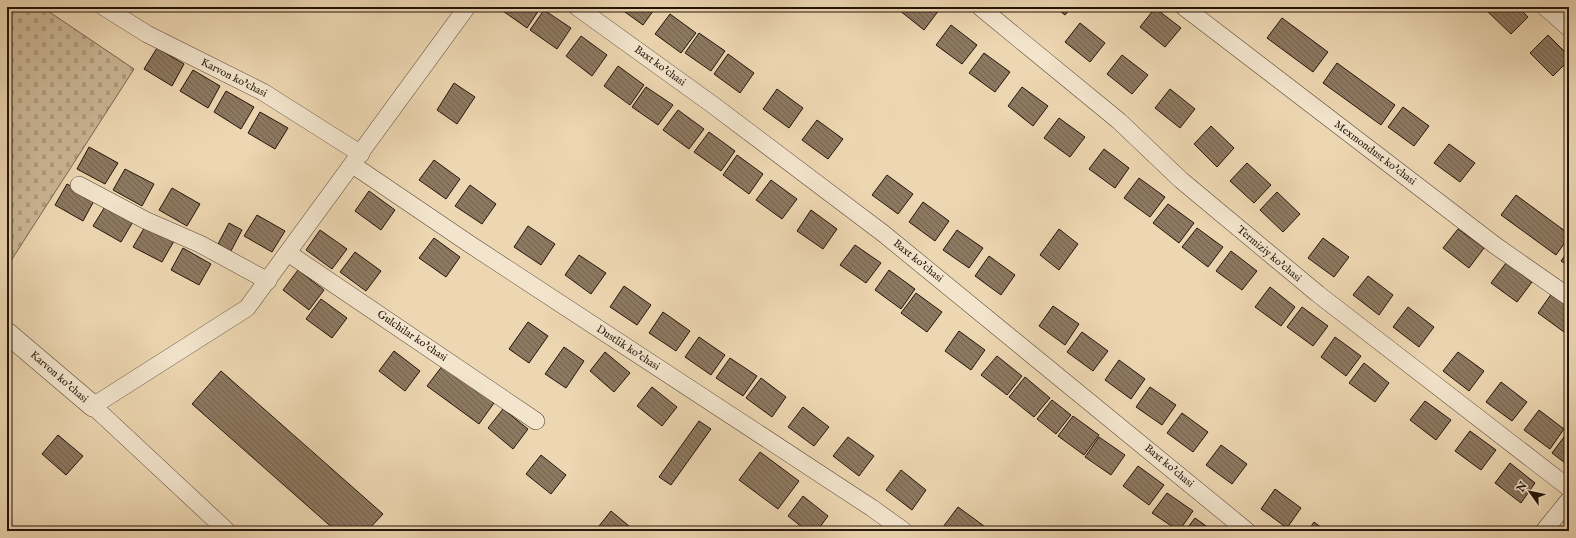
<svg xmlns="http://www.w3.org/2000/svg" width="1576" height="538" font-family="'IM FELL English',serif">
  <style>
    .cemetery { fill: url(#cemetery-stones); stroke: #786550 }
    .building { fill: url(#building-back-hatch); stroke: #24140a }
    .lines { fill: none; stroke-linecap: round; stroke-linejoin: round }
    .minor-casing { stroke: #564534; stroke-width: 18 }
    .tertiary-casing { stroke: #564534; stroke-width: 22 }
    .minor { stroke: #f3e5cd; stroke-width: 17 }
    .tertiary { stroke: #f3e5cd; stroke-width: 21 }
    .labels { text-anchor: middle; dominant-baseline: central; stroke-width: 3.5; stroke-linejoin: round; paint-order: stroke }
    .street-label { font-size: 11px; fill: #24140a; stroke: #f3e5cd }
  </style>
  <defs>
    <pattern id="cemetery-stones" width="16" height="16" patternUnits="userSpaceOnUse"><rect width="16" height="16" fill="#cbb695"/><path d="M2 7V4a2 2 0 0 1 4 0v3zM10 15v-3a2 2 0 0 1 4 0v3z" fill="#ae9c7f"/></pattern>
    <pattern id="building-back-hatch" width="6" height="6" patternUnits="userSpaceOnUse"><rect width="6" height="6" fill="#8d7961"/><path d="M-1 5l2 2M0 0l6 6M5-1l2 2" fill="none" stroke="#73624e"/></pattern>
  </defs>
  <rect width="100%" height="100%" fill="#edd7b2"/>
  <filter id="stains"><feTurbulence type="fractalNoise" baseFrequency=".005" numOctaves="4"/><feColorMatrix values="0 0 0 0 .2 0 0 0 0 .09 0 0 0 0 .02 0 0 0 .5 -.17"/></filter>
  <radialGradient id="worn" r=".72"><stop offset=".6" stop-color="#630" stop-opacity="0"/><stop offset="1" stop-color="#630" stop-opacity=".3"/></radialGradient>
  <polygon class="cemetery" points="7,7 42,7 134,69 7,267"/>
  <g class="building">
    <polygon points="502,7 541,7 527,28 500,9"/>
    <polygon points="618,7 656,7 643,25"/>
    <polygon points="901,7 935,7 939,10 924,30 899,10"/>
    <polygon points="1055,7 1072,7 1065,15"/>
    <polygon points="1493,7 1518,7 1528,17 1511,34 1488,12"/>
    <polygon points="1155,8 1181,28 1165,47 1140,27"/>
    <polygon points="544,10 571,28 557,49 530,30"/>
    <polygon points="670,14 696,33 681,53 655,34"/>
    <polygon points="1282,18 1328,52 1313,72 1267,38"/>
    <polygon points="1080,23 1105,43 1090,62 1065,42"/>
    <polygon points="951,25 977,45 962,64 936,45"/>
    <polygon points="699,33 725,51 711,71 685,53"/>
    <polygon points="1548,35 1569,56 1569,60 1553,76 1530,53"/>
    <polygon points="581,36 607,55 592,76 566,56"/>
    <polygon points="157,48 184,64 172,86 144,69"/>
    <polygon points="984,53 1010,72 995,92 969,73"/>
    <polygon points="728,54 754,73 740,93 714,74"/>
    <polygon points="1122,55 1148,75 1132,94 1107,74"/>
    <polygon points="1337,63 1395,105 1381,125 1323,83"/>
    <polygon points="618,66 644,85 630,105 604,86"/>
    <polygon points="193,70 220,86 208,108 180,91"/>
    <polygon points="454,83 475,97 457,124 437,110"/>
    <polygon points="646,87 673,105 658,125 632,107"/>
    <polygon points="1022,87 1048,106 1033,126 1008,106"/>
    <polygon points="777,89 803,108 789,128 763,109"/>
    <polygon points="1170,89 1195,109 1180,128 1155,108"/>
    <polygon points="226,91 254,107 241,129 214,112"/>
    <polygon points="1403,107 1429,126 1414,146 1388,127"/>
    <polygon points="678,110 704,129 689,149 663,130"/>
    <polygon points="260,112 288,128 275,149 248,133"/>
    <polygon points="1059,118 1085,137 1070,157 1044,138"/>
    <polygon points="817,120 843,139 828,159 802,140"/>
    <polygon points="1211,126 1234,148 1217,167 1194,144"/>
    <polygon points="709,132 735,151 721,171 694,152"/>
    <polygon points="1449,144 1475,163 1460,182 1434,163"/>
    <polygon points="89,147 118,163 105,184 77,169"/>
    <polygon points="1104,149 1129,168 1115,188 1089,169"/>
    <polygon points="737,155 763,174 749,194 723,175"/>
    <polygon points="434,160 460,179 446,199 419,180"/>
    <polygon points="1247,163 1271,185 1254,203 1230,181"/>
    <polygon points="125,169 154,184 142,206 113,190"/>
    <polygon points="887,175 913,194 898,214 872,195"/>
    <polygon points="1139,178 1165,197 1150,217 1124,198"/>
    <polygon points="771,180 797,199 782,219 756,200"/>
    <polygon points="67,184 95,199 83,221 55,205"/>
    <polygon points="470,185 496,204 482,224 455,206"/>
    <polygon points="172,188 200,204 187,226 159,210"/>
    <polygon points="369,191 395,210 381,230 355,211"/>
    <polygon points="1277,192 1300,214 1283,232 1260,210"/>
    <polygon points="1516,195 1569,234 1569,237 1556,255 1501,215"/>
    <polygon points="923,202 949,221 935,241 909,222"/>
    <polygon points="1168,204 1194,223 1179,243 1153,223"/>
    <polygon points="106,205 134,220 121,242 93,226"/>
    <polygon points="811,210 837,229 823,249 797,231"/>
    <polygon points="257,215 285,231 272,252 244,236"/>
    <polygon points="229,223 242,230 231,251 218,244"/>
    <polygon points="146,225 174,241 162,262 133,247"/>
    <polygon points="528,226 555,244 541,265 514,247"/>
    <polygon points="1197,228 1223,247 1208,267 1182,247"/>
    <polygon points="1059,229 1078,244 1059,270 1040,255"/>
    <polygon points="1458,229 1484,248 1469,268 1443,248"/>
    <polygon points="320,230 347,249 332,269 306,250"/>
    <polygon points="957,230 983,248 969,268 943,250"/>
    <polygon points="434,238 460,257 446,277 419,258"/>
    <polygon points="1323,238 1349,257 1334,277 1308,258"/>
    <polygon points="855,245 881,263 866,283 840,265"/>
    <polygon points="183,248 211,264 199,285 171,270"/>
    <polygon points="1569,250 1569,266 1561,261"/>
    <polygon points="1231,251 1257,271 1242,290 1216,271"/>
    <polygon points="355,252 381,271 366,291 340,272"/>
    <polygon points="579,255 606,273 591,294 565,275"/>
    <polygon points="989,256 1015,275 1001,295 975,276"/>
    <polygon points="1506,263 1532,282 1517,302 1491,283"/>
    <polygon points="298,270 324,290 309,310 283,290"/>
    <polygon points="889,270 915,289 901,309 875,290"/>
    <polygon points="1368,276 1393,295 1379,315 1353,295"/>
    <polygon points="624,286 651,305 637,325 610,307"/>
    <polygon points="1270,287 1295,307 1281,326 1255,307"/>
    <polygon points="916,293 942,312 927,332 901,313"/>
    <polygon points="1552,293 1569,305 1569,325 1564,332 1538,313"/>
    <polygon points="321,299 347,318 332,338 306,319"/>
    <polygon points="1053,306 1079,324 1065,345 1039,326"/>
    <polygon points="1302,307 1328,326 1313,346 1287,327"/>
    <polygon points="1408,307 1434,327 1419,347 1393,327"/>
    <polygon points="663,312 690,331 676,351 649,333"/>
    <polygon points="528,322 548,336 529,363 509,349"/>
    <polygon points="959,331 985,350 971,370 945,351"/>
    <polygon points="1082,332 1108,351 1093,371 1067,352"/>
    <polygon points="699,337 725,355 711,375 685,357"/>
    <polygon points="1335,337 1361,356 1346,376 1321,357"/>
    <polygon points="564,347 584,361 566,388 545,374"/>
    <polygon points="394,351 420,371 405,391 379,371"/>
    <polygon points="605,352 630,373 614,392 590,371"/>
    <polygon points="1458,352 1484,371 1469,391 1443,371"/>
    <polygon points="997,356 1022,376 1007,395 981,375"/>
    <polygon points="730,358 757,376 743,396 716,378"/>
    <polygon points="1119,360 1145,379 1131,399 1105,380"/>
    <polygon points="1364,363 1389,383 1375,402 1349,383"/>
    <polygon points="443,365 494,403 479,424 427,386"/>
    <polygon points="221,371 383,514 367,531 336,531 192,404"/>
    <polygon points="1025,377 1050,398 1034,417 1009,397"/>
    <polygon points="761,378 786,397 772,417 746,398"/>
    <polygon points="1501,382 1527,402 1512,421 1486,402"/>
    <polygon points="652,387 677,407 662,426 637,406"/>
    <polygon points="1150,387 1176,405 1162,425 1136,407"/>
    <polygon points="1052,400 1071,415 1056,434 1037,419"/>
    <polygon points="1425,401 1451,420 1436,440 1410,420"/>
    <polygon points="803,407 829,427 814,446 788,427"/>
    <polygon points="503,409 528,429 513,449 488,428"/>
    <polygon points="1539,410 1564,429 1550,449 1524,430"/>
    <polygon points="1182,413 1208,432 1193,452 1167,433"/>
    <polygon points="1073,416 1099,435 1084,455 1058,436"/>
    <polygon points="699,421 711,429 671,485 659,477"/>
    <polygon points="1470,431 1496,450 1481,470 1455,451"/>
    <polygon points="1567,433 1569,435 1569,466 1552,453"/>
    <polygon points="58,435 83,456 66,475 42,454"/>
    <polygon points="848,437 874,456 859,476 833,456"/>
    <polygon points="1099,437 1125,455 1111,475 1085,457"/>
    <polygon points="1221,445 1247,464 1232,484 1206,465"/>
    <polygon points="760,452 799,481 778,509 739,480"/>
    <polygon points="541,455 566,475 551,494 526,474"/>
    <polygon points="1510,463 1535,483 1521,503 1495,483"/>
    <polygon points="1138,466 1164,485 1149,505 1123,486"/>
    <polygon points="901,470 926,490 912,510 886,490"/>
    <polygon points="1275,489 1301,508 1287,528 1261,509"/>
    <polygon points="1167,493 1193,511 1179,531 1152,513"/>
    <polygon points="803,496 828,516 817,531 807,531 788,516"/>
    <polygon points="958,507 984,526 980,531 949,531 943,527"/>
    <polygon points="611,511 635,531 595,531"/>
    <polygon points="1195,518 1213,531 1185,531"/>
    <polygon points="1314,522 1326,531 1308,531"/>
    <polygon points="848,526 854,531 844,531"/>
  </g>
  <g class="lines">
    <defs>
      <g id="minor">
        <polyline points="104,7 147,34 263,92 361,154"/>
        <polyline points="577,7 713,105 884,234 1247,531"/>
        <polyline points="980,7 1119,121 1181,180 1318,294 1569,488"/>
        <polyline points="1184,7 1496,246 1569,297"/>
        <polyline points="1545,7 1569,28"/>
        <polyline points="353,165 471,245 872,508 904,531"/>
        <polyline points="79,185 145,220 200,244 268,281"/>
        <polyline points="288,253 536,421"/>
        <polyline points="227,531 93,406 247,308 467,7"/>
        <polyline points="1544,531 1569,500"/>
      </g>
      <polyline id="tertiary" points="7,333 93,406"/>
    </defs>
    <use href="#minor" class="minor-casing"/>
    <use href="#tertiary" class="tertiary-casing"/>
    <use href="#minor" class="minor"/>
    <use href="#tertiary" class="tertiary"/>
  </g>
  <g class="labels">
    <g class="street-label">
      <text transform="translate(660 66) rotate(36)">Baxt ko'chasi</text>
      <text transform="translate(234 78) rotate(27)">Karvon ko'chasi</text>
      <text transform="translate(1375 153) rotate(37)">Mexmondust ko'chasi</text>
      <text transform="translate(1269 254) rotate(40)">Termiziy ko'chasi</text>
      <text transform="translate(918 261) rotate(39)">Baxt ko'chasi</text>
      <text transform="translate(412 336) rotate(34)">Gulchilar ko'chasi</text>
      <text transform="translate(628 348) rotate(33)">Dustlik ko'chasi</text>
      <text transform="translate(59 377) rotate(41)">Karvon ko'chasi</text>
      <text transform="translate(1169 466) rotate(40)">Baxt ko'chasi</text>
    </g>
  </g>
  <rect width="1576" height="538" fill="none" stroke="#edd7b2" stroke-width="24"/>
  <rect x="8" y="8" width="1560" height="522" fill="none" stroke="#24140a" stroke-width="2"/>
  <rect x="12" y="12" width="1552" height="514" fill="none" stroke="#24140a"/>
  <g transform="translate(1530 492) rotate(303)" stroke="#f3e5cd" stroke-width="3" paint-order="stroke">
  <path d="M0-3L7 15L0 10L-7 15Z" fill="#24140a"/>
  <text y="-6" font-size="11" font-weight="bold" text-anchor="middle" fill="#24140a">N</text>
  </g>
  <rect width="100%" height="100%" filter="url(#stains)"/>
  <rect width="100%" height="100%" fill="url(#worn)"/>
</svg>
